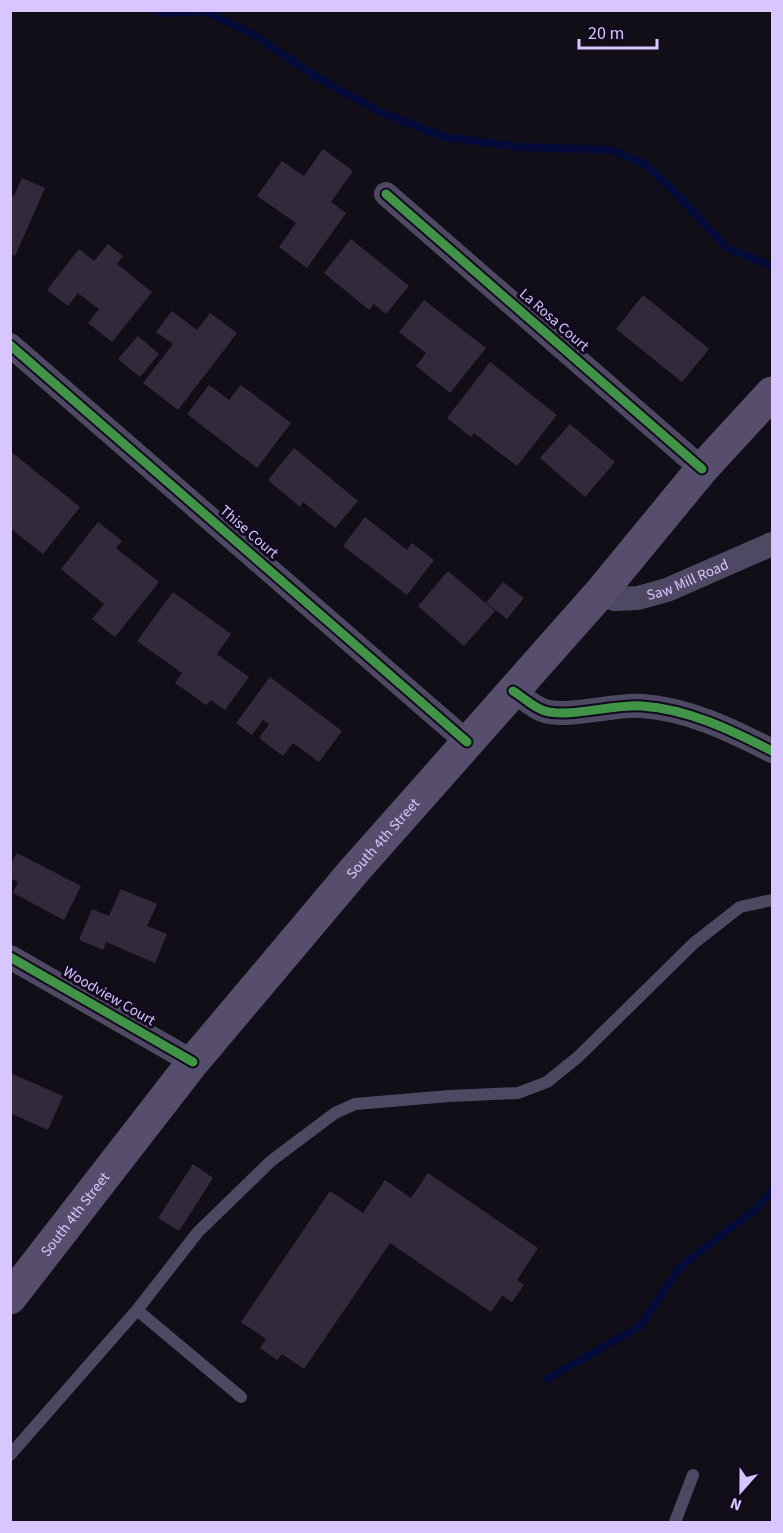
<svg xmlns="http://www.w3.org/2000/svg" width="783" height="1533" font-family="'Source Sans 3',sans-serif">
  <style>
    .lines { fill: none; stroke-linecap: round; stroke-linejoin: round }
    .stream { stroke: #050b39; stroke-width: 8 }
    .building { fill: #322a3c }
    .lane { stroke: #4f4863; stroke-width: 12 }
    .street { stroke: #4f4863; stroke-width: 24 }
    .secondary { stroke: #574e6e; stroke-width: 33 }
    .cycleway-casing { stroke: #11091d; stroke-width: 13 }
    .cycleway { stroke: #419447; stroke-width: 9 }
    .labels { text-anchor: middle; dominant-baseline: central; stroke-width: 6; stroke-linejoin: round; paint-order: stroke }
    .street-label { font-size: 15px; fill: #d9c5ff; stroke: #11091d }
  </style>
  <rect width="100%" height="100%" fill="#120e18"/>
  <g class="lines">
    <g class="stream">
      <polyline points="156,10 161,13 204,11 253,34 313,75 380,112 444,137 520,147 612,150 646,165 673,190 727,248 772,266"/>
      <polyline points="547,1379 640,1326 680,1267 756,1209 772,1190"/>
    </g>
  </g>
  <g class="building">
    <polygon points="323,149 353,171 331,202 346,213 307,268 279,247 296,223 257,196 282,161 304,176"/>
    <polygon points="22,178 45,188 15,256 10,254 10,195 14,196"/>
    <polygon points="351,239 409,286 386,314 374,304 369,310 324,273"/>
    <polygon points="108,244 123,256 117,264 152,292 112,342 88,323 99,309 78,293 68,306 47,290 79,249 94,261"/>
    <polygon points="643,295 709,349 682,382 616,329"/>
    <polygon points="424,300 486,348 450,393 416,366 426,353 399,332"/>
    <polygon points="172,311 197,330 210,313 237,333 178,410 143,383 173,344 156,332"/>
    <polygon points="138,336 159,354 140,377 118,359"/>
    <polygon points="490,362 557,415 517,466 474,433 471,437 447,418"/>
    <polygon points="209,385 229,400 241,385 291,423 257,468 187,414"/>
    <polygon points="570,424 615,462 585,497 540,458"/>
    <polygon points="294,448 358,501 335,528 303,502 300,507 268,480"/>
    <polygon points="10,451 80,507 43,554 10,528"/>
    <polygon points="365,517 407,550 412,543 434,560 407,595 343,546"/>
    <polygon points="98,522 122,541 116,548 159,582 115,637 92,619 104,604 61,569"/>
    <polygon points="448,571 495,611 464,646 418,606"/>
    <polygon points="503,582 524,598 507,619 486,603"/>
    <polygon points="173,592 231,634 217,654 249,677 225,710 211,700 206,705 175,683 182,673 137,641"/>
    <polygon points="270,677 342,731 319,762 293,743 283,756 259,738 269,724 263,720 252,735 236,723"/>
    <polygon points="17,853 81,886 64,920 13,893 18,882 10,878 10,865"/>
    <polygon points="121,889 157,904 147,926 167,934 155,963 106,942 103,950 79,940 92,909 109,916"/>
    <polygon points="10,1073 63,1096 48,1130 10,1113"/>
    <polygon points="193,1164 213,1178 179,1231 158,1218"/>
    <polygon points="428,1173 538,1248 517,1280 524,1285 512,1302 502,1296 491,1312 390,1243 304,1369 282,1354 277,1360 260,1348 266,1339 241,1322 330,1191 363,1213 385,1180 411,1198"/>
  </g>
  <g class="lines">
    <g class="lane">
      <polyline points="137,1310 241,1397"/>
      <polyline points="10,1455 137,1310 198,1232 271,1161 335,1113 355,1104 449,1096 518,1093 547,1082 578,1057 694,943 740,907 772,900"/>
      <polyline points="675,1522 693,1475"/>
    </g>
    <g class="street">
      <polyline points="386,194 702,469"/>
      <polyline points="10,345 467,742"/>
      <path id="s1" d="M 600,593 L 615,599 L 638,598 L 667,590 L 772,544"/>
      <path d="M 513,691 C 523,697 534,708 545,711 C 568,718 614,704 642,706 C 688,709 731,730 772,751"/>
      <polyline points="10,957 193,1062"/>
    </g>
    <path class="secondary" id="s2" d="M 10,1298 L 193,1062 L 353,872 L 600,593 L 702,469 L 772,393"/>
    <defs>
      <g id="cycleway">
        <polyline points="386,194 702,469"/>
        <polyline points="10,345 467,742"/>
        <path d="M 513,691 C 523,697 534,708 545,711 C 568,718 614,704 642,706 C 688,709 731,730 772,751"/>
        <polyline points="10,957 193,1062"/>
      </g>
    </defs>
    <use href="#cycleway" class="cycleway-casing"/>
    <use href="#cycleway" class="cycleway"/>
  </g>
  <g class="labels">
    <g class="street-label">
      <text transform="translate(554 320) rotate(41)">La Rosa Court</text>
      <text transform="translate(249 532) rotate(41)">Thise Court</text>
      <text stroke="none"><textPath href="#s1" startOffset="92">Saw Mill Road</textPath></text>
      <text stroke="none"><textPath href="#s2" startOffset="592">South 4th Street</textPath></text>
      <text transform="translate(109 996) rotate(30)">Woodview Court</text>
      <text stroke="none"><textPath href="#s2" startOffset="106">South 4th Street</textPath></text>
    </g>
  </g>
  <rect width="783" height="1533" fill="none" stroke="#d9c5ff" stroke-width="24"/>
  <g transform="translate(741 1491) rotate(201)" stroke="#11091d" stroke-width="4.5" paint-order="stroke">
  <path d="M0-4.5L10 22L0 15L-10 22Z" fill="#d9c5ff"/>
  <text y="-9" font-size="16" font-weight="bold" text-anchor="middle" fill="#d9c5ff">N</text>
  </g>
  <path d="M579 39v9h78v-9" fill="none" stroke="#d9c5ff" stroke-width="3"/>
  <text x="588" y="39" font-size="18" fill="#d9c5ff" stroke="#11091d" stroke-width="4.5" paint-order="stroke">20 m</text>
</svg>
